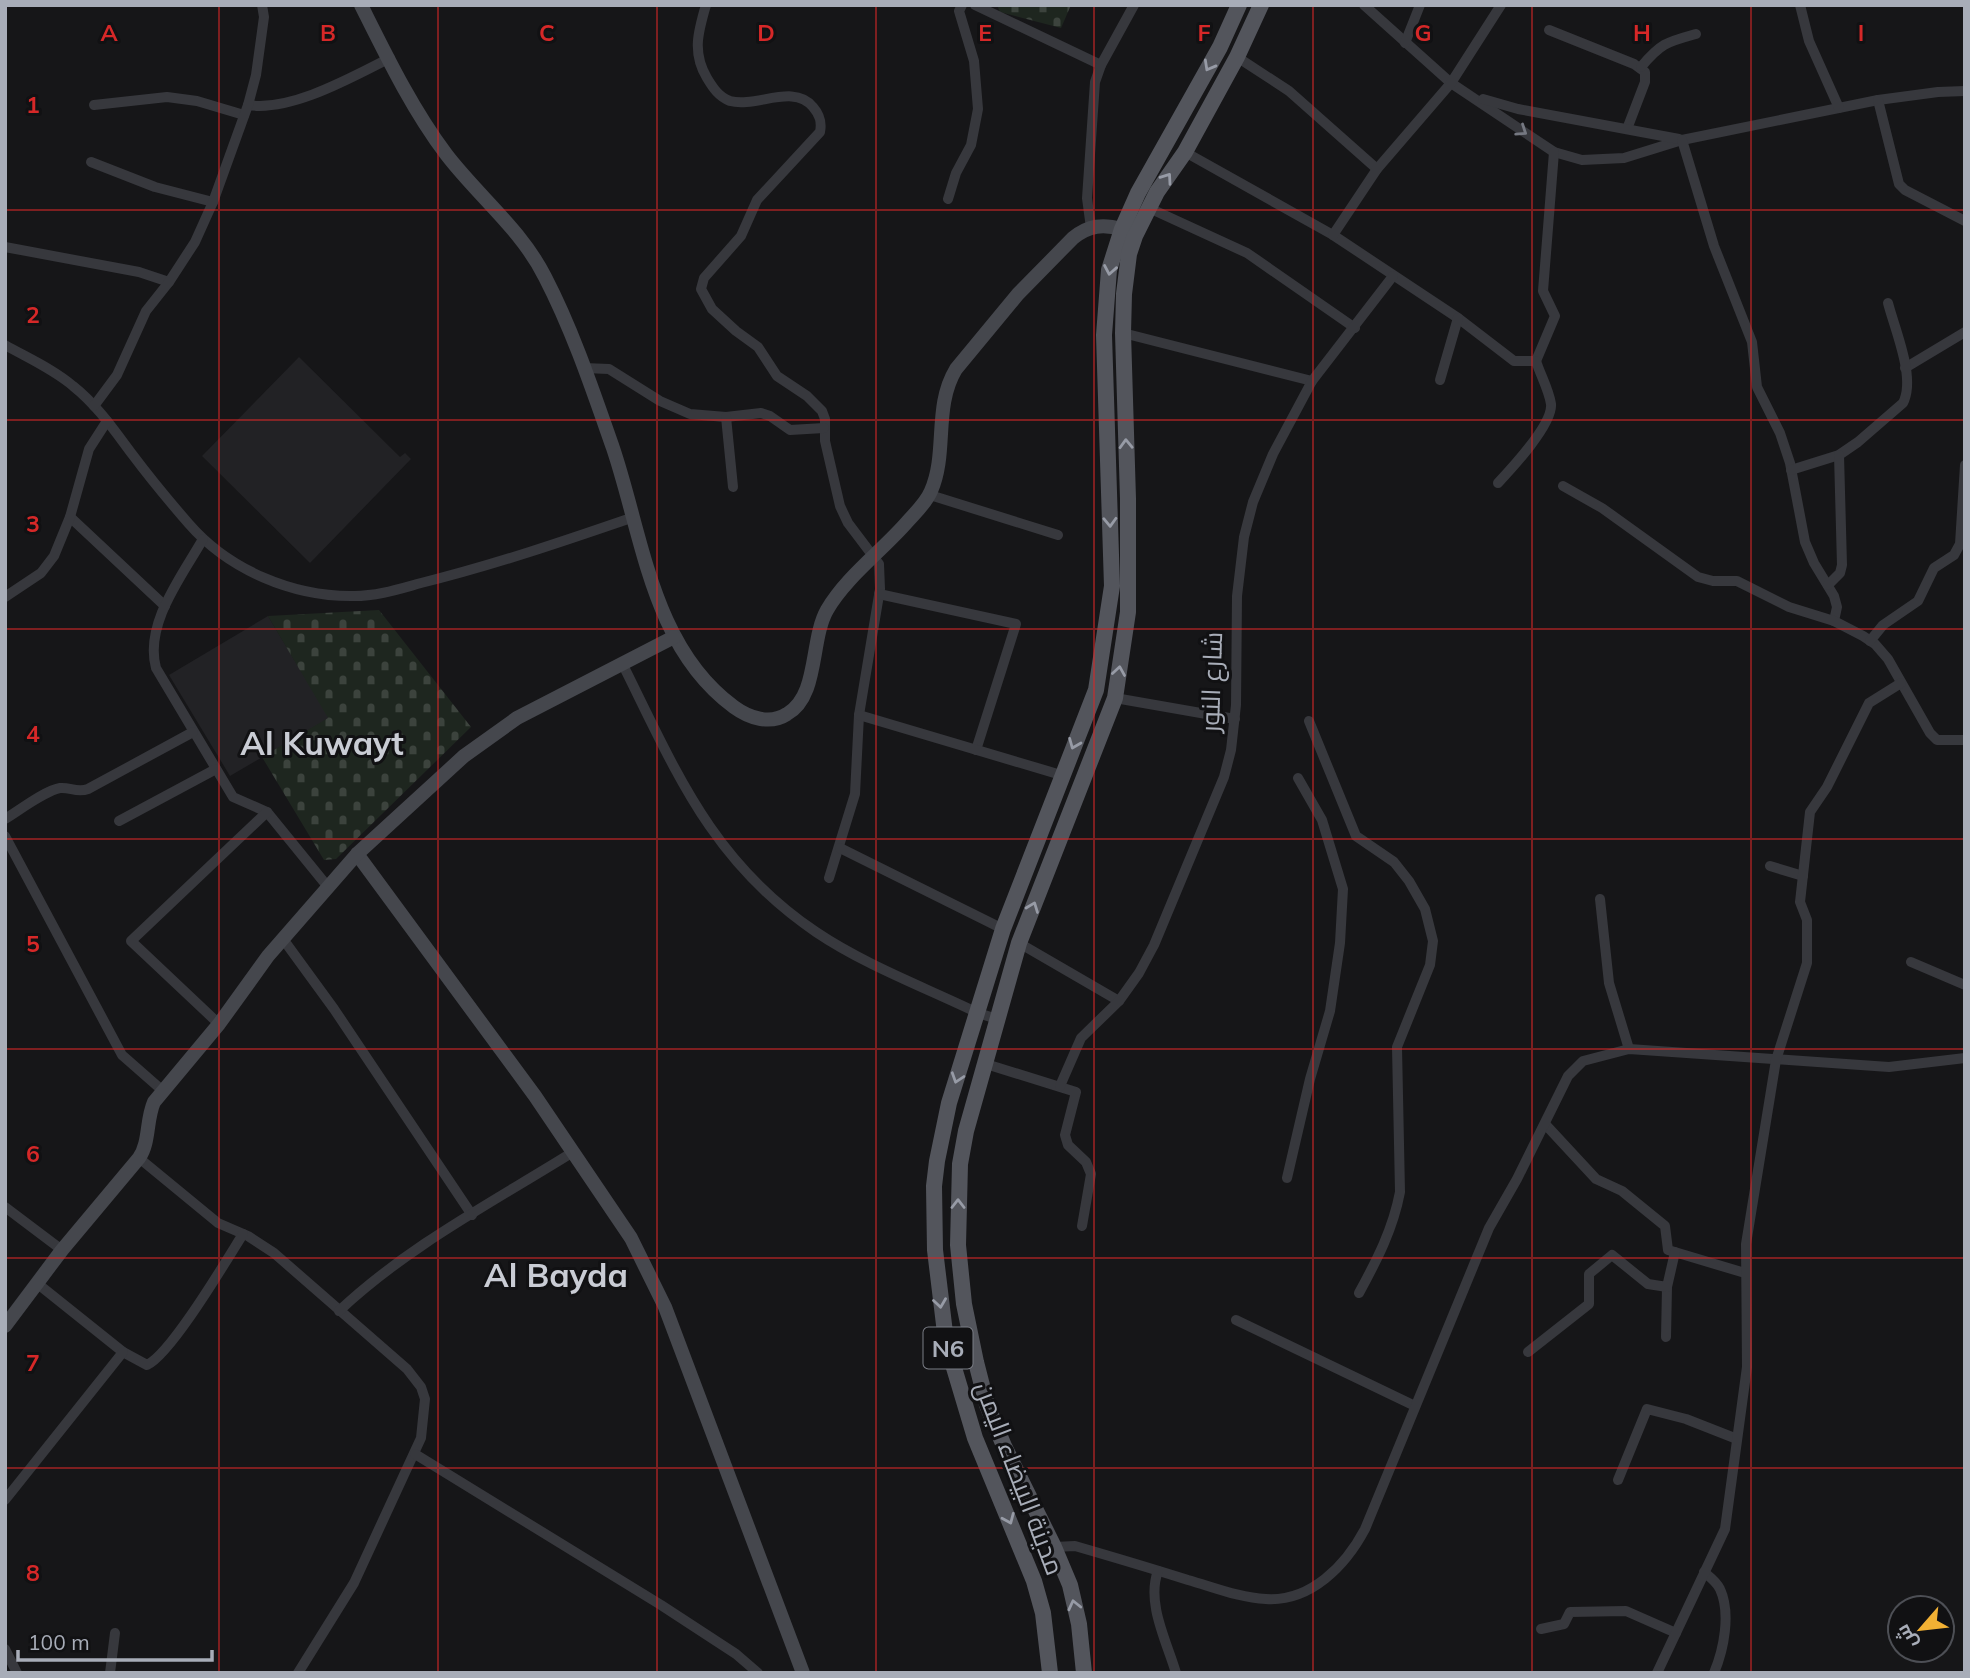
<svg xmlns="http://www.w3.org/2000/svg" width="1970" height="1678" font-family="Mulish,Cairo,sans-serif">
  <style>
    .built { fill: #222225 }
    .cemetery { fill: url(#cemetery-stones) }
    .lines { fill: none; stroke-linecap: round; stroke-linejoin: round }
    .street { stroke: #37383d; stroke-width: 10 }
    .secondary { stroke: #45474d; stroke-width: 14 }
    .primary { stroke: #53555c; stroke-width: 16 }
    .oneway { stroke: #979ba6 }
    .oneway2 { stroke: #757881 }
    .grid { fill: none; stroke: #d62828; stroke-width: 2; stroke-opacity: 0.55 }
    .labels { text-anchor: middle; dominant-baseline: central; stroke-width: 6; stroke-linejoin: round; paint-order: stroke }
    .shield { fill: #111113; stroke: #7b7e86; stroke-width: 2 }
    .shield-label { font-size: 24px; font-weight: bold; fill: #a8adb8 }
    .street-label { font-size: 26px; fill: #a8adb8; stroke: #111113 }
    .district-label { font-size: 33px; font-weight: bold; fill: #c9ccd4; stroke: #111113 }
    .grid-label { font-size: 23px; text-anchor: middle; font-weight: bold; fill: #d62828; stroke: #111113; stroke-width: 6; stroke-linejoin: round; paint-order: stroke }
  </style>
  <defs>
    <pattern id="cemetery-stones" width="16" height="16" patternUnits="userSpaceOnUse" patternTransform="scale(1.75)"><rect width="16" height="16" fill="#1e261f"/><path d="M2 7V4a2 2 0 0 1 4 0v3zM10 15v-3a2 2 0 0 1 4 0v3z" fill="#3c433d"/></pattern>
  </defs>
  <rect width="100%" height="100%" fill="#161618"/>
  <g class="built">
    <polygon points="299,357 400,457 405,453 411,459 310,563 202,456"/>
    <polygon points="268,616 329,718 230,776 169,675"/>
  </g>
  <g class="cemetery">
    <polygon points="997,5 1071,5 1061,28 1000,12"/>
    <polygon points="379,610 471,727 336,859 324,860 262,757 328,718 268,616"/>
  </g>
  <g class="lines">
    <g class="street">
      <path d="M 706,5 C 698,32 692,53 707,78 C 713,88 719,97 730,101 C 756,108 794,83 813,107 C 820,115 822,122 820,132 L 757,200 L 741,236 L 704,278 L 701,289 L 712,309 L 736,331 L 758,347 L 777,376 L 807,396 L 822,411 L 825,419 L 825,441 L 840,506 L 848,523 L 879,564 L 880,589 L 859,715 L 855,794 L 829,878"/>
      <polyline points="975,5 1101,65"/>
      <polyline points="1364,5 1451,83 1554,152 1582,160 1624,158 1682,140 1878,100 1938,92 1965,91"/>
      <polyline points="1800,5 1809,41 1839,108"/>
      <polyline points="1549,30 1634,64 1645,72 1645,82 1627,129"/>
      <polyline points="1405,43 1420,5"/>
      <polyline points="1237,57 1289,91 1377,169"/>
      <path d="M 1641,67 C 1661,43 1667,42 1696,34"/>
      <polyline points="1483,99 1518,109 1679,139"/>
      <polyline points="1878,100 1899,184 1905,190 1965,221"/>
      <polyline points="94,105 167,97 197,101 244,115"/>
      <path d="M 248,105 C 291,112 352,77 390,58"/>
      <polyline points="1682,140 1714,246 1752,342 1757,387 1780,433 1790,463 1805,542 1814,563 1834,596 1837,607 1834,621"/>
      <polyline points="1185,152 1333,235 1458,318 1514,361 1536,361 1555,316 1543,291 1554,152"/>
      <polyline points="91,162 155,187 213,202"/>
      <polyline points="948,199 956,173 971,145 978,109 974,61 959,11 962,5"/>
      <polyline points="1149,208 1247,253 1355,328"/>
      <polyline points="1091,228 1087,198 1095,82 1101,65 1134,5"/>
      <polyline points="1333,235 1377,169 1451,83 1501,5"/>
      <polyline points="5,247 139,272 169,282"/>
      <polyline points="1123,333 1312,381"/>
      <path d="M 5,345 C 28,358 53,369 73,386 C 97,405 114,430 132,454 C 150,478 169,501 189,524 C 229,570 293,597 354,596 C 378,596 399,589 421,583 C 494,565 564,541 634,517"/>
      <polyline points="584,368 609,369 660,401 690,414 726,417 761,413 770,416 790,430 824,428"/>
      <polyline points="1905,368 1965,332"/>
      <polyline points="1440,380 1458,318"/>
      <polyline points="94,406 117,375 146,311 169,282 195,242 213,202 248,105 256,75 264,17 262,5"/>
      <polyline points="726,417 733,487"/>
      <path d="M 1791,470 L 1839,455 L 1858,442 L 1903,403 C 1916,378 1895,330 1888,303"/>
      <path d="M 1498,483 C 1512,468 1553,424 1551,404 C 1549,390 1540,374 1536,361"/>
      <polyline points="1563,486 1602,508 1698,577 1713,581 1737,581 1789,607 1834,621 1863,636 1875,644 1888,659 1930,733 1937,740 1965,740"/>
      <polyline points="930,495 1058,535"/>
      <polyline points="70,517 165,606"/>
      <path d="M 203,539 C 182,576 144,624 156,668 L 233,797 L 267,812 L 328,887"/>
      <polyline points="1828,585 1840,573 1842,565 1839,455"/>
      <polyline points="879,594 1016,624 976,750"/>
      <polyline points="5,597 41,573 54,556 70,517 89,449 107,421"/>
      <polyline points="1870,641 1883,625 1918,601 1934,568 1954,555 1960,544 1965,465"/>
      <path d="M 622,663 C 676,771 711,861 816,932 C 865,965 924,987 978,1013 L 997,1019"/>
      <polyline points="1115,698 1235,719"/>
      <polyline points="859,715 1061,775"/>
      <path d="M 1309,721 L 1356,836 L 1394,862 L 1409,881 L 1425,909 L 1433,941 L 1430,965 L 1397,1047 L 1400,1192 C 1393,1229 1377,1260 1359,1293"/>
      <path d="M 5,819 C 20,810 44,791 60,788 C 70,787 77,793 88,789 L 193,732"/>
      <polyline points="119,821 216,769"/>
      <polyline points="5,836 122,1055 163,1091"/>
      <polyline points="840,848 1003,929"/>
      <polyline points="1770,866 1803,876"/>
      <polyline points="1600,899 1609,983 1629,1049"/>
      <polyline points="283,939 334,1009 472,1215"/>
      <polyline points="1019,943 1119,1001"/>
      <polyline points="1911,962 1965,985"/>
      <polyline points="219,1024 131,941 267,812"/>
      <polyline points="986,1064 1076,1092 1065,1135 1068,1145 1086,1162 1091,1174 1082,1226"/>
      <polyline points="1060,1086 1081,1038 1119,1001 1139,973 1154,945 1224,777 1231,750 1236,705 1237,596 1244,537 1253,502 1273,454 1312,381 1393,276"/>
      <polyline points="1545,1124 1596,1179 1622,1191 1665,1226 1668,1250 1745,1273"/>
      <polyline points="139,1158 218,1223 248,1236 274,1253 407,1369 421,1387 425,1399 421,1438 354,1583 298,1673"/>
      <polyline points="1287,1178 1310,1079 1330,1011 1340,943 1343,889 1322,820 1298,778"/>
      <polyline points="5,1207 62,1250"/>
      <path d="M 38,1284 L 123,1352 L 147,1365 C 171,1354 226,1261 243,1234"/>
      <path d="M 339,1311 C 408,1246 493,1202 573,1152"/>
      <polyline points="1236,1320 1415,1406"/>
      <polyline points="1666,1337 1667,1287"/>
      <polyline points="1528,1352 1589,1304 1589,1274 1612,1255 1648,1284 1667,1287 1675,1252"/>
      <polyline points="415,1454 661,1605 736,1654 758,1673"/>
      <polyline points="1618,1480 1647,1409 1686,1419 1737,1439"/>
      <polyline points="5,1500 123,1352"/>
      <path d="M 1054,1547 L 1075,1546 C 1113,1557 1150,1568 1188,1580 C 1213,1587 1240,1598 1266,1599 C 1311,1602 1346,1565 1365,1529 L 1489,1228 L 1517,1179 L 1568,1076 L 1583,1061 L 1629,1049 L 1889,1067 L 1965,1058"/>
      <path d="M 1158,1571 C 1146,1603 1167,1642 1176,1673"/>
      <path d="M 1704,1572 C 1710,1577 1717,1582 1720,1589 C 1731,1613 1724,1649 1714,1673"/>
      <polyline points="1541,1629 1564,1624 1570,1612 1626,1611 1676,1633"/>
      <polyline points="5,1649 17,1673"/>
      <polyline points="110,1673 115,1633"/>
      <polyline points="1657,1673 1725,1529 1747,1367 1746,1244 1776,1060 1807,963 1807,920 1800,902 1810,812 1827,787 1869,703 1901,683"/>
    </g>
    <g class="secondary">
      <path d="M 361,5 C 386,55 412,109 446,154 C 478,196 521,229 545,277 C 573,331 593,391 613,448 C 643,537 652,647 734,707 C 749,718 770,725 787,714 C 819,696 810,640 827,610 C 846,577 883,550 908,521 C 916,512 926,503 931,491 C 948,452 933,407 956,369 L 1018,294 L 1073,238 C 1089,225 1103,224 1122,229"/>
      <polyline points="357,854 535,1096 631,1238 665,1307 803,1673"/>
      <path d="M 5,1326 L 62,1250 L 139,1158 C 150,1142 146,1120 154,1102 L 219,1024 L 268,956 L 357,854 L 464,756 L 517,718 L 674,637"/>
    </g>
    <g class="primary">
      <polyline points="1050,1673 1043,1613 1034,1581 975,1438 946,1341 935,1250 934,1186 937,1161 949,1103 1003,929 1096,690 1112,586 1104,335 1109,270 1122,229 1138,193 1220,47 1239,5"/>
      <polyline points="1084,1673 1079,1624 1070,1585 1054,1547 1004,1446 987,1405 976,1362 964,1304 958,1245 960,1164 966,1131 1019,943 1115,698 1128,612 1128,499 1123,333 1124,294 1129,254 1135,236 1157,192 1185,152 1237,57 1261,5"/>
    </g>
  </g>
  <defs><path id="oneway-chevron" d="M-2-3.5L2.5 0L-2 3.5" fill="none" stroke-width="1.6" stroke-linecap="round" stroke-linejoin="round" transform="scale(1.75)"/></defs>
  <g class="oneway">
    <use href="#oneway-chevron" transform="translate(1209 66) rotate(119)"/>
    <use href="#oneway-chevron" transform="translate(1167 178) rotate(-55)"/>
    <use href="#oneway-chevron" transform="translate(1110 270) rotate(100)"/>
    <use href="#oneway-chevron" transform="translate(1126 444) rotate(-92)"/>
    <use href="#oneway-chevron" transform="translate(1110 522) rotate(88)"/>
    <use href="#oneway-chevron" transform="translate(1119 671) rotate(-81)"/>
    <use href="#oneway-chevron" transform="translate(1074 744) rotate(112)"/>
    <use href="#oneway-chevron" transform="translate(1033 907) rotate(-69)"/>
    <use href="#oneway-chevron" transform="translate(957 1078) rotate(108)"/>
    <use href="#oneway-chevron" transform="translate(958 1204) rotate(-90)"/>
    <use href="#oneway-chevron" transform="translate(940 1303) rotate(82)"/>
    <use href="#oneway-chevron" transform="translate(1009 1519) rotate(67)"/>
    <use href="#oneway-chevron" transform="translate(1074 1605) rotate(-103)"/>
  </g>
  <use class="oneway2" href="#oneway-chevron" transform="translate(1522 131) rotate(34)"/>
  <path class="grid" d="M 219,5 L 219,1673M 438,5 L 438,1673M 657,5 L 657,1673M 876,5 L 876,1673M 1094,5 L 1094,1673M 1313,5 L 1313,1673M 1532,5 L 1532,1673M 1751,5 L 1751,1673M 5,210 L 1965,210M 5,420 L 1965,420M 5,629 L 1965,629M 5,839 L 1965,839M 5,1049 L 1965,1049M 5,1258 L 1965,1258M 5,1468 L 1965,1468"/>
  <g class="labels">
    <rect class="shield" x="923.5" y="1327.5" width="49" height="41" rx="5"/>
    <g class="shield-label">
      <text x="948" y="1348">N6</text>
    </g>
    <g class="street-label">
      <text transform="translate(1211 682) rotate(-88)">شارع النور</text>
      <text transform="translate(1020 1478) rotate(69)">مدينة البيضاء اليمن</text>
    </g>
    <g class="district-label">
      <text x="322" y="742">Al Kuwayt</text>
      <text x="556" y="1274">Al Bayda</text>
    </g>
  </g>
  <g class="grid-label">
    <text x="109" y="41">A</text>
    <text x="328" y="41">B</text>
    <text x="547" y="41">C</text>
    <text x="766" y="41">D</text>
    <text x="985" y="41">E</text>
    <text x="1204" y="41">F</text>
    <text x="1423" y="41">G</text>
    <text x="1642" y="41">H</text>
    <text x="1861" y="41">I</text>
    <text x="33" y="113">1</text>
    <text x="33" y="323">2</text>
    <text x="33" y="532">3</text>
    <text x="33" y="742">4</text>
    <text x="33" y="952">5</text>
    <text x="33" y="1162">6</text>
    <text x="33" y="1371">7</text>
    <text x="33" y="1581">8</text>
  </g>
  <rect width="1970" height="1678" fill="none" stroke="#a8adb8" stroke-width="14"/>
  <g transform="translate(1921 1629) rotate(242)"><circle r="33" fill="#111113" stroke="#4d4f55" stroke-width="2"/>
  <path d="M0-5L12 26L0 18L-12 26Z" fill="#f2b134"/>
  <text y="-10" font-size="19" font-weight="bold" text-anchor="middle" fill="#a8adb8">ش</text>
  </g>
  <path d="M18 1650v10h194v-10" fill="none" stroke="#a8adb8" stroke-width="3.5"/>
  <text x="28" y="1650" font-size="21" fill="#a8adb8" stroke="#111113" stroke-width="5" paint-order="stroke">100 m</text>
</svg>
